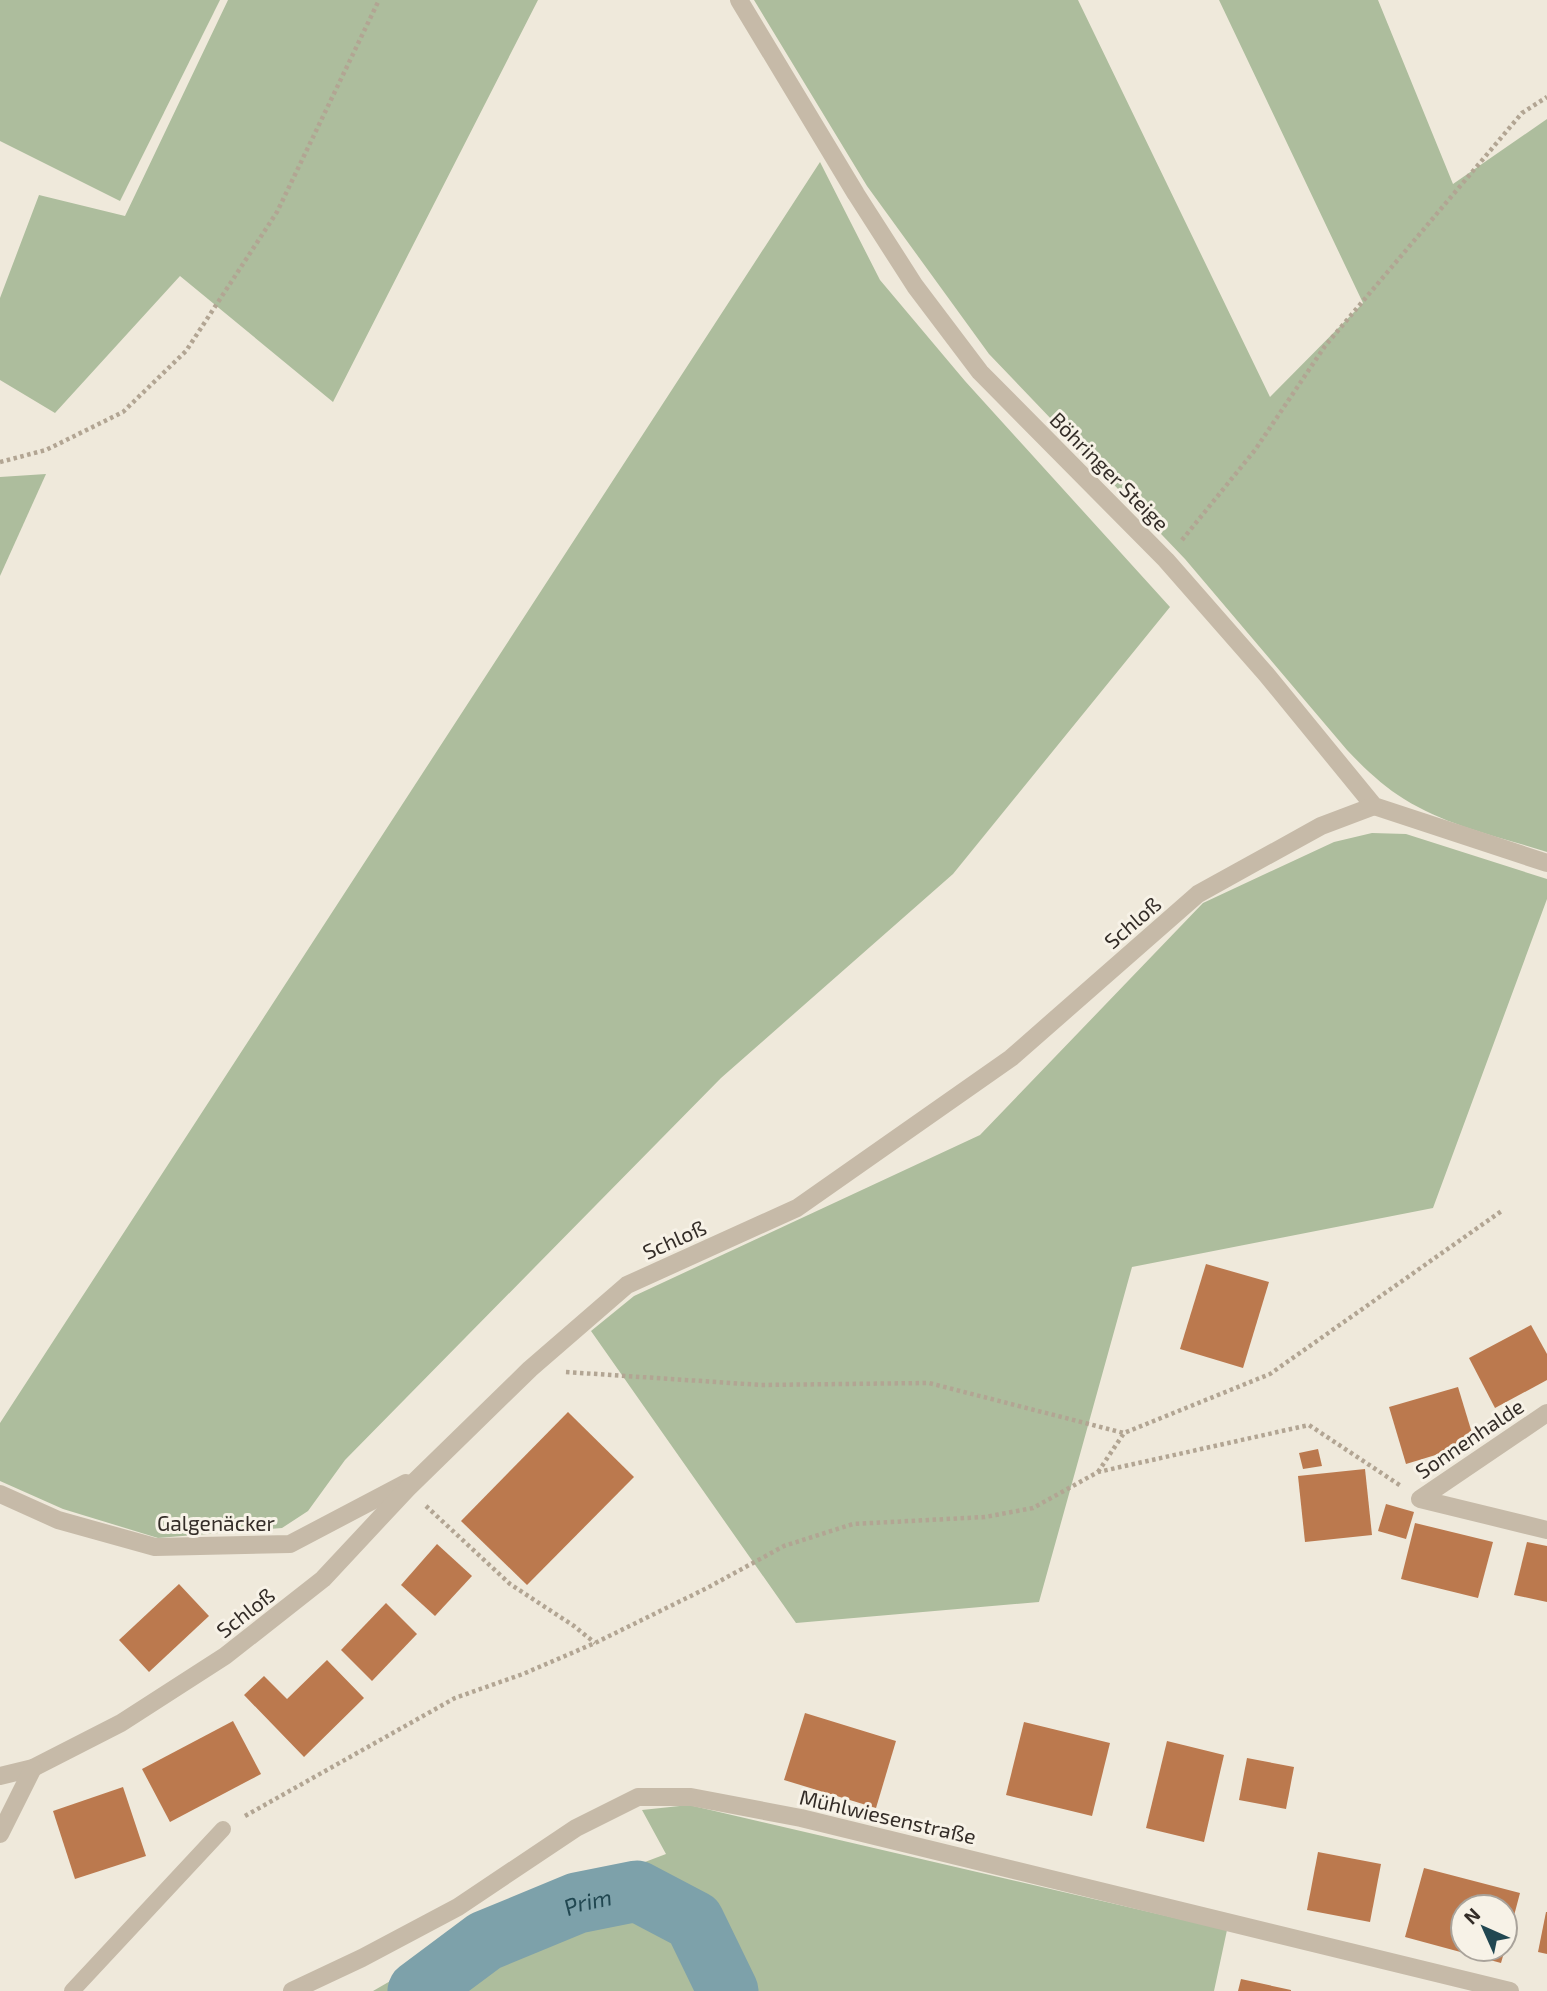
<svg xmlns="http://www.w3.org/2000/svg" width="1547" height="1991" font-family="'Exo 2',sans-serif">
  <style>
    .green { fill: #adbd9d }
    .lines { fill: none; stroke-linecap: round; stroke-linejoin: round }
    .river { stroke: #7da1aa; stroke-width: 61 }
    .building { fill: #bb794e }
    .path { stroke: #b2a593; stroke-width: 4.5; stroke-dasharray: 3.5 3.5; stroke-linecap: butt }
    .service { stroke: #c6baa8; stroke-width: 16 }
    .minor { stroke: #c6baa8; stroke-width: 18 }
    .labels { text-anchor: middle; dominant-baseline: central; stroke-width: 6; stroke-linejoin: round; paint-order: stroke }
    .street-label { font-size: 21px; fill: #342d28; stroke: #f7f2e7 }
    .water-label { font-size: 23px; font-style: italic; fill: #214751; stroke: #f7f2e7 }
  </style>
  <rect width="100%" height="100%" fill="#efe9db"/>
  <g class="green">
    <polygon points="0,0 220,0 120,201 0,141"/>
    <polygon points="228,0 538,0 333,402 180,276 55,413 0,380 0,298 39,195 125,216"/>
    <path d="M 754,0 L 1078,0 L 1270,397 L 1363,303 L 1219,0 L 1378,0 L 1453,184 L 1547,119 L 1547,852 C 1500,837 1447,826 1404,799 C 1383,786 1364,768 1347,750 L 1185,559 L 989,354 L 867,186 Z"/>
    <polygon points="820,162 880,280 965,381 1170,607 953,874 721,1078 345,1460 308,1511 282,1528 158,1538 63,1509 0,1481 0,1423"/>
    <polygon points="46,474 0,576 0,477"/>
    <polygon points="1372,833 1406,834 1547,879 1547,899 1433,1208 1132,1267 1039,1602 796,1623 591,1331 634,1296 980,1135 1203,903 1334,842"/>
    <polygon points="689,1805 1227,1930 1214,1991 373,1991 503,1916 666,1854 642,1810"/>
  </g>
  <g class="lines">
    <path class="river" id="s1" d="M 418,1991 L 485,1941 L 577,1903 L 637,1891 L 694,1921 L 728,1991"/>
  </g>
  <g class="building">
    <polygon points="1206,1264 1269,1282 1243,1368 1180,1349"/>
    <polygon points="1531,1325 1547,1354 1547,1380 1495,1408 1469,1358"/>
    <polygon points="1458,1387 1475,1443 1406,1464 1389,1407"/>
    <polygon points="568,1412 634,1477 527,1585 461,1521"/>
    <polygon points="1318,1449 1322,1466 1303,1469 1299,1453"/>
    <polygon points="1365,1469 1372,1535 1305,1542 1298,1476"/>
    <polygon points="1386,1504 1414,1512 1406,1539 1378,1531"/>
    <polygon points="1415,1523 1493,1542 1478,1598 1401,1579"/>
    <polygon points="1527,1542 1547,1546 1547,1602 1514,1595"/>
    <polygon points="437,1544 472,1576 435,1616 401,1585"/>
    <polygon points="179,1584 209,1616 149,1672 119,1640"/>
    <polygon points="386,1603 417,1634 372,1681 341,1650"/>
    <polygon points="327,1660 364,1698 304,1757 244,1695 264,1676 287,1699"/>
    <polygon points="805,1713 896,1741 876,1808 784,1780"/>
    <polygon points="233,1721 261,1774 170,1822 142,1769"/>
    <polygon points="1024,1722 1110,1743 1092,1816 1006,1795"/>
    <polygon points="1167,1741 1224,1755 1204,1842 1146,1828"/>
    <polygon points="1247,1758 1294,1767 1286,1809 1239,1800"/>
    <polygon points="123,1787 146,1856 75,1879 53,1811"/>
    <polygon points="1318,1852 1381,1864 1370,1922 1307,1910"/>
    <polygon points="1424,1868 1520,1893 1506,1946 1505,1907 1463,1907 1463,1949 1505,1949 1501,1963 1405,1937"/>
    <polygon points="1546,1912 1547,1912 1547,1954 1538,1952"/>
    <polygon points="1241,1979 1291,1990 1291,1991 1238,1991"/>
  </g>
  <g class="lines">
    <g class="path">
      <polyline points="0,462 46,450 123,412 186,351 277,212 379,0"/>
      <polyline points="1182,540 1255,450 1325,346 1522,113 1547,97"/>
      <polyline points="566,1372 761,1385 929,1383 1124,1433"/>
      <polyline points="1098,1472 1124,1433 1270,1374 1503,1210"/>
      <polyline points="426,1506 510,1584 574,1626 595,1643"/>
      <polyline points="245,1816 455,1698 523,1674 595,1643 707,1588 784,1546 853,1524 985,1517 1033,1508 1098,1472 1309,1425 1401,1486"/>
    </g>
    <polyline class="service" points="72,1991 223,1829"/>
    <g class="minor">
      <polyline points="739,0 856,194 915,286 980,372 1166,560 1266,674 1374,806 1547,863"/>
      <polyline points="1547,1413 1420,1499 1547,1530"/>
      <polyline points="0,1494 58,1520 155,1547 290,1544 406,1483"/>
      <polyline points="0,1776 33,1768 121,1723 225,1656 323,1579 407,1489 530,1369 627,1285 797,1208 1011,1058 1198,894 1321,826 1374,806"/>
      <polyline points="0,1834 33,1768"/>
      <polyline points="292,1991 362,1958 458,1907 576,1828 638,1797 691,1797 801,1818 1510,1991"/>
    </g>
  </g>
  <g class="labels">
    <g class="street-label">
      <text transform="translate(1110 471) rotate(45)">Böhringer Steige</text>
      <text transform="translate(1132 922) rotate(-41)">Schloß</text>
      <text transform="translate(674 1239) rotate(-24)">Schloß</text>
      <text transform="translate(1469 1438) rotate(-34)">Sonnenhalde</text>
      <text x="216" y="1522">Galgenäcker</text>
      <text transform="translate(245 1612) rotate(-38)">Schloß</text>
      <text transform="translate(888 1816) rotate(13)">Mühlwiesenstraße</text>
    </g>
    <g class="water-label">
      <text stroke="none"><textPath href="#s1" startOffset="194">Prim</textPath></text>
    </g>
  </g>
  <g transform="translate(1484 1928) rotate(315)"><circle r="33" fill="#f7f2e7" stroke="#a9a39b" stroke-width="2"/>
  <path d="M0-5L12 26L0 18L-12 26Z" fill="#214751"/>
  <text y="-10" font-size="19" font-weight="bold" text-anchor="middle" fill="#342d28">N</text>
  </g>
</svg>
